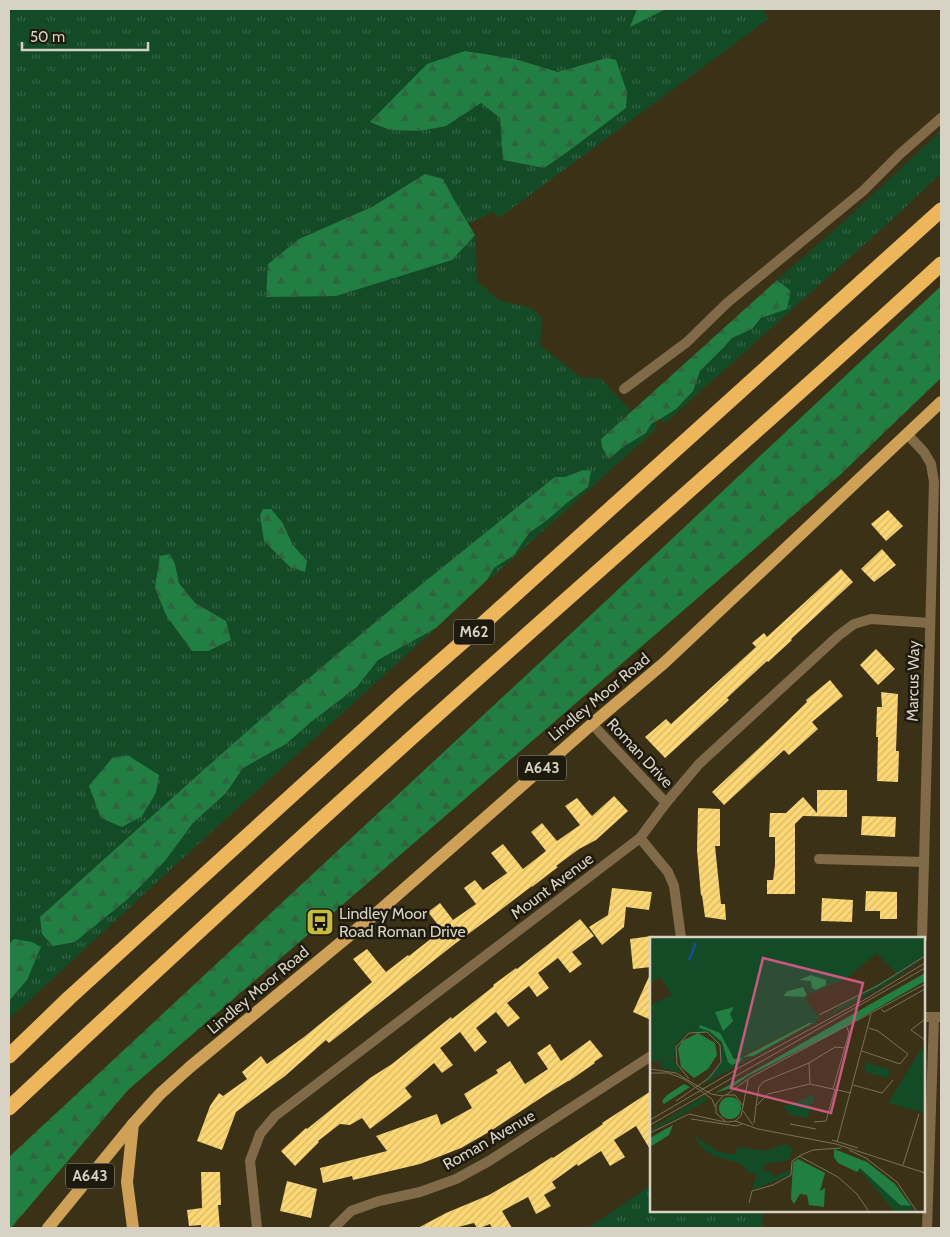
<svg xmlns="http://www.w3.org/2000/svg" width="950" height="1237" font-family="Cabin,sans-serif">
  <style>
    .grass { fill: url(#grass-tufts); fill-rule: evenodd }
    .forest { fill: url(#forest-firs) }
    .building { fill: url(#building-hatch) }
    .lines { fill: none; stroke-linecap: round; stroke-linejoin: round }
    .minor { stroke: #816a48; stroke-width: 10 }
    .primary { stroke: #cfa157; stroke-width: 12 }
    .motorway { stroke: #eeb65b; stroke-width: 15 }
    .labels { text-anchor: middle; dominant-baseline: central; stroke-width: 5; stroke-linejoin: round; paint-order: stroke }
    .shield { fill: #1e1a0e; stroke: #a09b8d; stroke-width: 1 }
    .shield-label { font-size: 15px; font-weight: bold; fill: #d7d2c3 }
    .street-label { font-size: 16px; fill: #d7d2c3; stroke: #1e1a0e }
    .poi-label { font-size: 16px; fill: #d7d2c3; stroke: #1e1a0e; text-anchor: start }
    .inset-river { fill: none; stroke: #174d91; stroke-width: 2.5 }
    .inset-road { fill: none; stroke: #79715c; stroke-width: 1 }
    .view { fill: #c9597f; fill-opacity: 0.15; stroke: #c9597f; stroke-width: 2.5 }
    .inset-edge { fill: none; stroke: #d7d2c3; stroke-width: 2.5 }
  </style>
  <defs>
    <pattern id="grass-tufts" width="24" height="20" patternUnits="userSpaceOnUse" patternTransform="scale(1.25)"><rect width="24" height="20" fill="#144b27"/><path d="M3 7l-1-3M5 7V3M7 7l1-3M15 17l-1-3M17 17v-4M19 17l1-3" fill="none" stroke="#356445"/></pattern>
    <pattern id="forest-firs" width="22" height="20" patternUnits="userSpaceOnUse" patternTransform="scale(1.25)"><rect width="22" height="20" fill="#227f43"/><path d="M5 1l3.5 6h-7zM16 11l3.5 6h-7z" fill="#2e653f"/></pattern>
    <pattern id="building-hatch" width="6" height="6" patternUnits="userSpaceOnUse" patternTransform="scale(1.25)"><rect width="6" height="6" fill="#fcd773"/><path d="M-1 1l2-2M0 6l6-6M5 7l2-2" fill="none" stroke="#d6b968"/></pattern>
  </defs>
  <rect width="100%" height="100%" fill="#3b3117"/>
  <g class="grass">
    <path d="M 9,9 L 637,9 L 631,26 L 666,9 L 763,9 L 768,19 L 499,218 L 493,212 L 468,224 L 453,198 L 443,179 L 425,174 L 372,207 L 299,239 L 451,260 L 475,235 L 476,255 L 477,281 L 499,300 L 531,308 L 542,318 L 540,345 L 580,377 L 601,379 L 631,411 L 601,439 L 609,459 L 623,447 L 646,433 L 650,424 L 655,422 L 656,429 L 492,577 L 487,580 L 494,568 L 514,555 L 529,533 L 546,521 L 568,502 L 588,487 L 583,470 L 565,477 L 555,477 C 481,536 407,595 335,656 C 235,741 138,829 40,917 L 129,898 L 165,861 L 193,823 L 226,793 L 243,768 L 286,744 L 311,722 L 357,687 L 378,660 L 436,628 L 195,847 L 9,1019 L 9,1001 L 27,980 L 14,939 L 9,944 ZM 607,58 L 626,108 L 566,153 L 544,168 L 503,160 L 500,118 L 481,103 L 419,131 L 390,130 L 371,122 L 515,59 L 558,72 ZM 263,509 L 271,510 L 282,522 L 293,545 L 306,561 L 264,541 L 260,515 ZM 175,564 L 179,583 L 195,603 L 226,621 L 155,588 Z"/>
    <polygon points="941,131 941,173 896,216 664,424 660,419 676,409 693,391 700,371 724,347 732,338 752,329 761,318 787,309 791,291 777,280 840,225"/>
    <polygon points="651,1185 651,1211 763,1211 762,1228 588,1228"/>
  </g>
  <g class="forest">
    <polygon points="637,9 666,9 630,27"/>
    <polygon points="465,51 515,59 558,72 607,58 616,60 627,92 626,108 566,153 544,168 503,160 500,118 481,103 446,126 419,131 390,130 370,122 427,64"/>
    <polygon points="425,174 443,179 453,198 475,235 452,260 336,296 266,297 268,264 299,239 372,207"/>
    <polygon points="777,280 791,291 787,309 761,318 752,329 732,338 724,347 700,371 693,391 676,409 660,419 651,424 646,433 623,447 609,459 602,447 601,439"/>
    <polygon points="941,286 941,378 840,475 128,1090 11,1228 9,1228 9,1157 608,599"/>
    <path d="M 583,470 L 591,471 L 588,487 L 568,502 L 546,521 L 529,533 L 514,555 L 494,568 L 487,580 L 436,628 L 378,660 L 357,687 L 311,722 L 286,744 L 243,768 L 226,793 L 193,823 L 165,861 L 129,898 L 75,942 L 53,946 L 42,934 L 40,917 C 138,829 234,741 335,656 C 407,595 481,536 555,477 L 565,477 Z"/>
    <polygon points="263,509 271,509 282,522 293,545 307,561 305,572 290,567 264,541 260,515"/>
    <polygon points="170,554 175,564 179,583 195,603 226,621 231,640 208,651 192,651 166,615 155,588 160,556"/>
    <polygon points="129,756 159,775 156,793 142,816 122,827 101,818 89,786 113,757"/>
    <polygon points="14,939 32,942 41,947 27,980 9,1001 9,944"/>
  </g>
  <g class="building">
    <polygon points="888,510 903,526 886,541 871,524"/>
    <polygon points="882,549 896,565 874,582 861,569"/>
    <polygon points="841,569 853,582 791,639 792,640 768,662 767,661 727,698 729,700 665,758 645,737 666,719 671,724 756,647 752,643 764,633 767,637"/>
    <polygon points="876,649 895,669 878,685 860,665"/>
    <polygon points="830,680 843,696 812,722 818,729 789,755 784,750 724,805 712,792 772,736 807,702 806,700"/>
    <polygon points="881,692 898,694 896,751 899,751 898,782 877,781 878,737 876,737 877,707 882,707"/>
    <polygon points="817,790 847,790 847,817 803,816 795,824 795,894 767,894 767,880 773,880 775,865 775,837 769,837 770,813 786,813 803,797 817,813"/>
    <polygon points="614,796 628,811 596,840 579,849 556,866 558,867 532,887 532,886 494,915 456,943 329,1043 326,1040 285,1076 236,1112 222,1150 197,1141 210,1106 219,1093 223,1096 247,1079 242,1072 261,1056 267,1064 304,1037 372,982 353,959 367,949 386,972 408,955 409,956 442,930 428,912 440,903 453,920 476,904 464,888 475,880 483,890 507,873 491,853 503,844 523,869 546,851 531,832 542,823 557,841 580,825 565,806 577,798 592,816"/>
    <polygon points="698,808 720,809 720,846 715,846 721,904 725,904 726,920 705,917 702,895 701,896 697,850"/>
    <polygon points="862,816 896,817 895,837 861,835"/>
    <polygon points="612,888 652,892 649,910 626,907 624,927 602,945 589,927 608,915"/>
    <polygon points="866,891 897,892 897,919 880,919 880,911 865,911"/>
    <polygon points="822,898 853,900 852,922 821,921"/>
    <polygon points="580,919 594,936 572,952 582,964 570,973 558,958 538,973 549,988 537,997 529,986 507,1003 520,1018 508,1027 496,1012 476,1028 487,1042 475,1052 460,1032 440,1048 453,1065 442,1073 434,1063 405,1088 412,1097 370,1129 362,1118 350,1125 340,1124 318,1141 319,1142 295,1166 281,1151 306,1128 307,1129 370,1078 392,1064 451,1017 452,1019 494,986 493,985 516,968 517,969"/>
    <polygon points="651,936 651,967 633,969 630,939"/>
    <polygon points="651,972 651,1020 633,1012"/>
    <polygon points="590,1040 603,1056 594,1062 595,1063 569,1081 568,1081 547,1094 489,1132 461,1148 420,1164 353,1180 352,1176 323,1183 320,1168 387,1151 376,1136 437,1114 441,1125 472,1108 464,1094 498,1073 496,1070 510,1061 525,1084 548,1069 537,1053 550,1044 561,1061"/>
    <polygon points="651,1091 651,1151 636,1126 614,1140 625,1157 610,1166 601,1151 578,1166 577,1164 552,1182 556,1188 544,1195 551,1206 536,1214 528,1197 502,1211 512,1228 492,1228 490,1224 480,1228 477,1228 474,1223 454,1228 418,1228 446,1213 489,1195 527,1173 552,1157 553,1158 603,1124 602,1123"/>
    <polygon points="201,1172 220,1172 221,1205 218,1205 220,1228 201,1228 201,1225 189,1226 187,1210 202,1208"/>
    <polygon points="287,1181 317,1189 311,1218 280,1211"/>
  </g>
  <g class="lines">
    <g class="minor">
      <polyline points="624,389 687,342 727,303 863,191 900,154 941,118"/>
      <polyline points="907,434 924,452 931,464 934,482 922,938"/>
      <polyline points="592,724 666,803"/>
      <polyline points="640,838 668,872 674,886 681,938"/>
      <polyline points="819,859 924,862"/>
      <polyline points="924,1017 941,1017"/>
      <polyline points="257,1228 250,1161 260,1134 275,1116 640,838 666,803 699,764 838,636 854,624 871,619 930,623"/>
      <polyline points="334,1228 351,1211 379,1201 420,1192 456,1179 489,1161 651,1056"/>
      <polyline points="927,1228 934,1017"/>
    </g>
    <g class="primary">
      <polyline points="133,1124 127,1182 133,1228"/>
      <polyline points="48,1228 133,1124 160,1094 190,1067 379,911 592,724 664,663 941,402"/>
    </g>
    <g class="motorway">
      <polyline points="9,1056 69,998 401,696 466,639 941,210"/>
      <path d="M 9,1108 C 150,976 293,844 437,715 C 605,564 775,417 941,264"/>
    </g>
  </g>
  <defs>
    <symbol id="bus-square" viewBox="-11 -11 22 22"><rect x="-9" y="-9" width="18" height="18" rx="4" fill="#c7bb3c" stroke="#1e1a0e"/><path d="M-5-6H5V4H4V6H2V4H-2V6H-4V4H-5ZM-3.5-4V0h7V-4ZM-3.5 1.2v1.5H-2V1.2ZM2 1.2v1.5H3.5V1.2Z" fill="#111"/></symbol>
  </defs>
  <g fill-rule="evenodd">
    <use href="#bus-square" x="304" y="906" width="32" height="32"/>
  </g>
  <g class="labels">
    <g class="shield">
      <rect x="454" y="619.5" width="40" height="25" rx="4"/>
      <rect x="518" y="755.5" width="48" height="25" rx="4"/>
      <rect x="66" y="1163.5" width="48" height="25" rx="4"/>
    </g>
    <g class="shield-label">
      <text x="474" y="632">M62</text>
      <text x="542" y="768">A643</text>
      <text x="90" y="1176">A643</text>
    </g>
    <g class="street-label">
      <text transform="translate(913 681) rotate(-89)">Marcus Way</text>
      <text transform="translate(599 697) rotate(-40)">Lindley Moor Road</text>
      <text transform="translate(640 753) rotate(47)">Roman Drive</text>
      <text transform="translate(552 886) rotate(-37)">Mount Avenue</text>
      <text transform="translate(258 990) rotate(-40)">Lindley Moor Road</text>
      <text transform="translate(489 1140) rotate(-30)">Roman Avenue</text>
    </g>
    <g class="poi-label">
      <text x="339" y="913">Lindley Moor<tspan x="339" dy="18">Road Roman Drive</tspan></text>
    </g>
  </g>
  <g transform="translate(650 937)">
    <rect width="275" height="275" fill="#3b3117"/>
    <path d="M 0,0 L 275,0 L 275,18 L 246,36 L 227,16 L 194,43 L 160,57 L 153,50 L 138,54 L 154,60 L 157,58 L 156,63 L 169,80 L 166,85 L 171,83 L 149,94 L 162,87 L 159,86 L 93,118 L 96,122 L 143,98 L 52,148 L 72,124 L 72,110 L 61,97 L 40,94 L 27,105 L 24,123 L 31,136 L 9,130 L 21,115 L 12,125 L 0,124 L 0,68 L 22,58 L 10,40 L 0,46 ZM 80,71 L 81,82 L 75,91 L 68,74 ZM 50,88 L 70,96 L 79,115 L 90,125 L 84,128 L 68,100 ZM 275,20 L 238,46 L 172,83 L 188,70 ZM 216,125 L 240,133 L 238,141 L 214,135 ZM 165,157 L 158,181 L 141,178 L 132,170 ZM 54,159 L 58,163 L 0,195 L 0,193 ZM 43,198 L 67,214 L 79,217 L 86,217 L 87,210 L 115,214 L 135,207 L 143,212 L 139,223 L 113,227 L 113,235 L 121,234 L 123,240 L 140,233 L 140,238 L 102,253 L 107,237 L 98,235 L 92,227 L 64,219 L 52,211 ZM 210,230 L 250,268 L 261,269 L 265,275 L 245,275 L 210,234 L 207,235 Z" fill="#144b27" fill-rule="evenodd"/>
    <path d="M 275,36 L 275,44 L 189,93 L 98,139 L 81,151 L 65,156 ZM 161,38 L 176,43 L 176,48 L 166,53 L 162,51 L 161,44 L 149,43 ZM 153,50 L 157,58 L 154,60 L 133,59 L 138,54 ZM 84,70 L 80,77 L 83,84 L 73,94 L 65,75 ZM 159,86 L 163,86 L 103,119 L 93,120 ZM 50,88 L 70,96 L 84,122 L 92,121 L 90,125 L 82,128 L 78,125 L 72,105 L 59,94 L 49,91 ZM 48,96 L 65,106 L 67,118 L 58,132 L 44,141 L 31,130 L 28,112 L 32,104 ZM 34,147 L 40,150 L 14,167 L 12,164 L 17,158 ZM69 171a11 11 0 1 1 22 0a11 11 0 1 1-22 0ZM 23,188 L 19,198 L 0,210 L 0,201 ZM 184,212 L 217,225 L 245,247 L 261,269 L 250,268 L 210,231 L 207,235 L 188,226 L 184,220 ZM 148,222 L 175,236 L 170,254 L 175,251 L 174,270 L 159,268 L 157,258 L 150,257 L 144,267 L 141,262 L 143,225 Z" fill="#227f43"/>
    <path d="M 271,112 L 275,114 L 275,176 L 238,166 Z" fill="#144b27"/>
    <path class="inset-river" d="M 39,23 L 46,6"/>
    <path class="inset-road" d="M 231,72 L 234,75 L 275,52M 169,78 L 227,49 L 275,19M 275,82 L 261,93 L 275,103M 212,114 L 250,127 L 258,117 L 228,94 L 219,91M 159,126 L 160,147M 0,132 L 26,136 L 61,157 L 73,159M 0,136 L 18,136 L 34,142 L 62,162 L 65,170M 203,148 L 232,156 L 243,143M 183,152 L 199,96 L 197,90M 76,158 L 101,140 L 275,47M 26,164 L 59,141 L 71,125 L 70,108 L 57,95 L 39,96 L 26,110 L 27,127 L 39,142M 106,168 L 109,150 L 113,145 L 159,126 L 185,110 L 195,111M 93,169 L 98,143M 93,174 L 103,188M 41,182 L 87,189 L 92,187M 0,183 L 94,128 L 214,63 L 275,26M 85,184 L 108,192 L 186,207 L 275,236M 164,185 L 176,184 L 185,152M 104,186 L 106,169 L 118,157 L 160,147 L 201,156M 140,187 L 166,192M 0,188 L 275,31M 0,196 L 39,177 L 70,184 L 78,185 L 85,184 L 91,179 L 93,169 L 85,158 L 74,158 L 66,167 L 66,176 L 75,184M 182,203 L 208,211M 187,205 L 221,77M 199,213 L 218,222M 149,219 L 188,240 L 207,257 L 219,275M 217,222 L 247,245 L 267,275M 253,228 L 269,177M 99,266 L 102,254 L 123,248 L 141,238 L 142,224 L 151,218 L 163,213 L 191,211"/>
    <path class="view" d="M 113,21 L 213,46 L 181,176 L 81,151 Z"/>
    <rect width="275" height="275" class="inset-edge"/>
  </g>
  <rect width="950" height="1237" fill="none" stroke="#d7d2c3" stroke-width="20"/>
  <path d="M22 42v8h126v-8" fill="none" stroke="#d7d2c3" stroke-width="2.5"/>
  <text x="30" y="42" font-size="15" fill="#d7d2c3" stroke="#1e1a0e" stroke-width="4" paint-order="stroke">50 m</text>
</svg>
